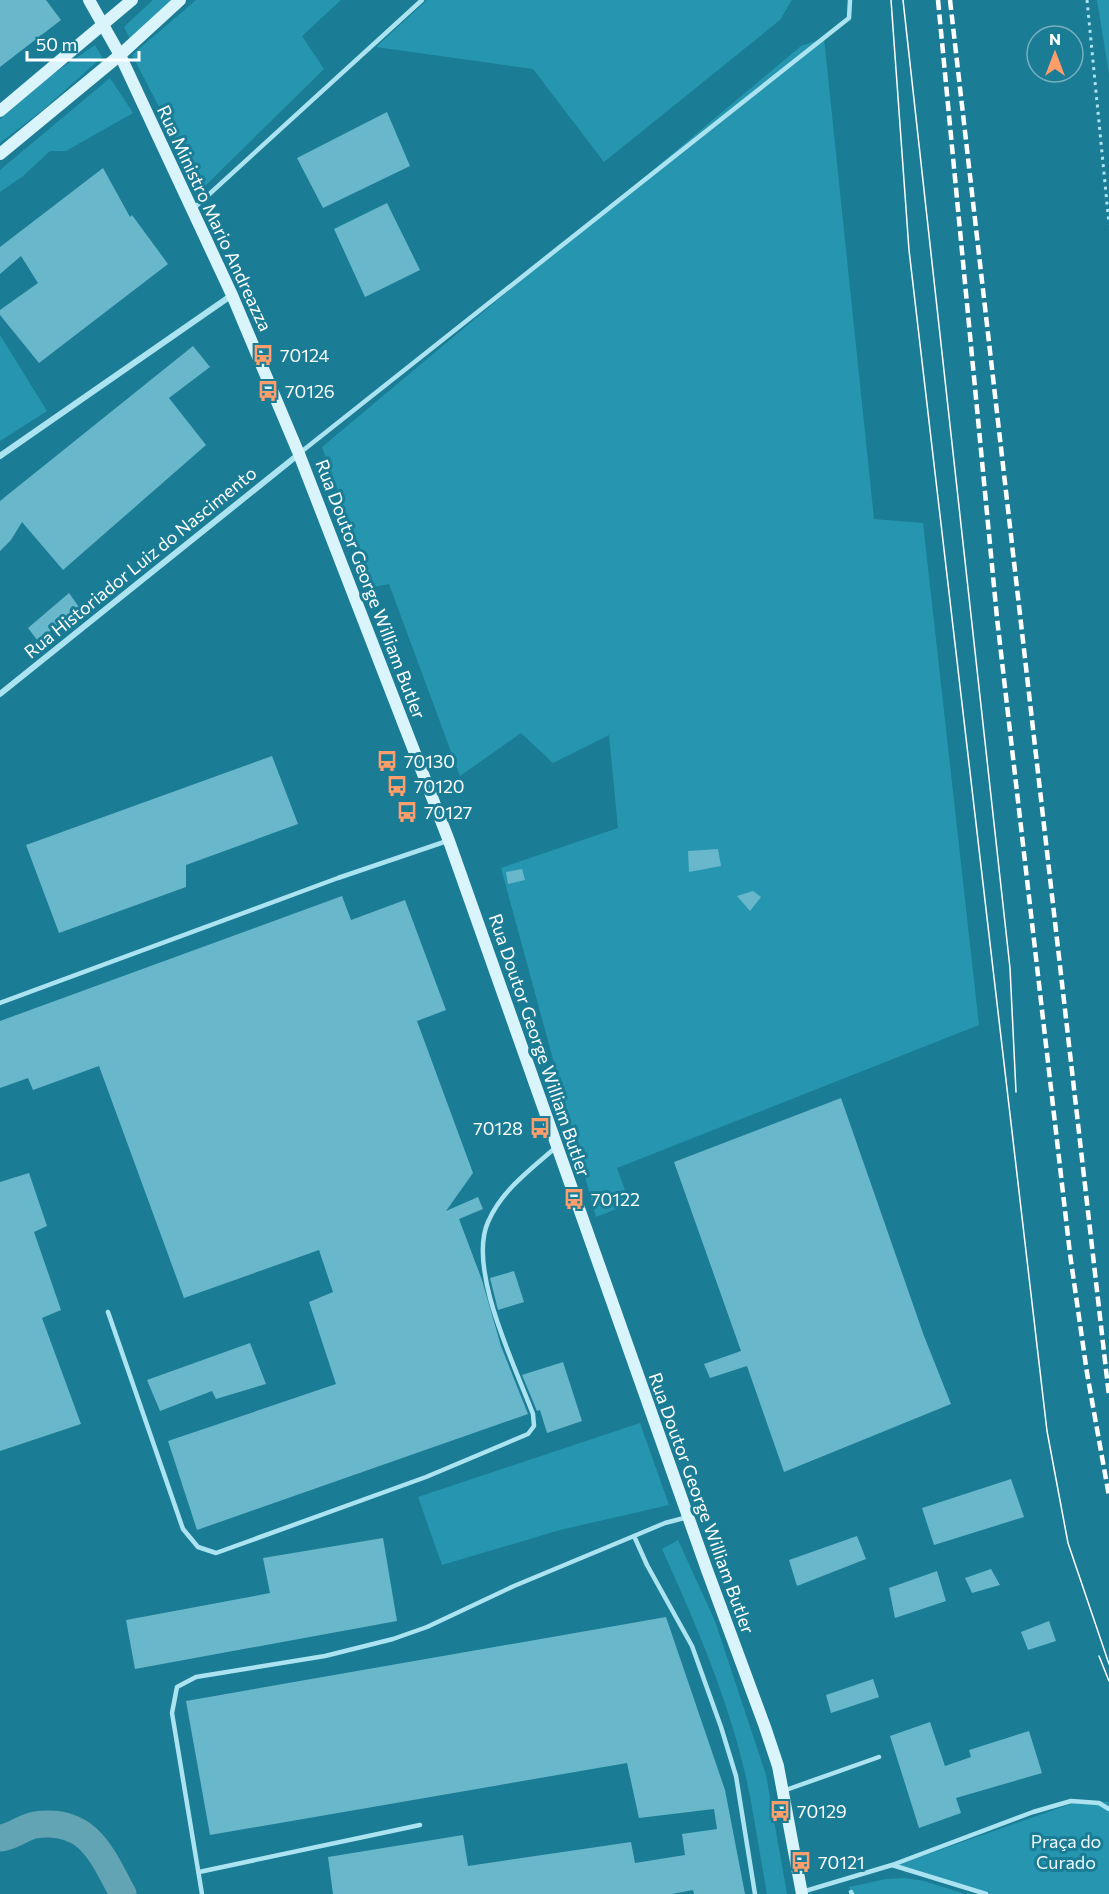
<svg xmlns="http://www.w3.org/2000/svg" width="1109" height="1894" font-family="Commissioner,sans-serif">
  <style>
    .green { fill: #2696b0 }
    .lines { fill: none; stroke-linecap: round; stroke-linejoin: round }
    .stream { stroke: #9fe3f2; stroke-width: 4.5 }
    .river { stroke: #63a4b4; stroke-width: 27 }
    .building { fill: #69b7ca }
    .path { stroke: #ace3f0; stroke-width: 3; stroke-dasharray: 3 4.5; stroke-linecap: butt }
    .lane { stroke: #ace3f0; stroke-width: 4.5 }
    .street { stroke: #ace3f0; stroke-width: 6 }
    .secondary { stroke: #d9f4fb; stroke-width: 12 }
    .tram { stroke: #fff; stroke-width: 1.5 }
    .rail { stroke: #fff; stroke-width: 4.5; stroke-dasharray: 10 4.5; stroke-linecap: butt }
    .labels { text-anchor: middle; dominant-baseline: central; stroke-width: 6; stroke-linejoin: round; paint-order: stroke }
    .street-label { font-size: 18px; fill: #fff; stroke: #1a7c95 }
    .poi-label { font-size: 18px; fill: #fff; stroke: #1a7c95; text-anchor: start }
    .park-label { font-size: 18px; fill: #ebfafd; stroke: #1a7c95 }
  </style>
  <rect width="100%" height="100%" fill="#1a7c95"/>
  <g class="green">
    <polygon points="153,0 175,0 130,39 124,27"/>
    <polygon points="196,0 341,0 302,36 324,69 202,189 132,55"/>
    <polygon points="427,0 792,0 780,20 604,162 533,69 376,47"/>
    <polygon points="1097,0 1109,0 1109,74"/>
    <polygon points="824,38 874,519 923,523 979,1025 617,1168 630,1204 596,1217 501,868 618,828 609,735 553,763 521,733 460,776 389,584 373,587 322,447 801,46"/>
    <polygon points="95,45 102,57 44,109 0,143 0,119 50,76"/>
    <polygon points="110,78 133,113 66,151 50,151 23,176 0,192 0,170"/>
    <polygon points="0,335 47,411 0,441"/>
    <polygon points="640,1423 669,1505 560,1530 442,1565 418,1497"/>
    <path d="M 678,1540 L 715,1621 L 766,1775 L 787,1894 L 767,1894 C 760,1855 754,1815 746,1777 C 728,1698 695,1622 662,1549 Z"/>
    <polygon points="1082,1800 1109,1802 1109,1894 989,1894 894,1866"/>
    <polygon points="905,1878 924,1881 965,1894 852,1894 849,1887 886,1879"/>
  </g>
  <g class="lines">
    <polyline class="stream" points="851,1892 852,1894"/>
    <path class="river" d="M 0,1838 C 13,1837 23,1827 35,1825 C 88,1817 102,1855 123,1894"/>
  </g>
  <g class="building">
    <polygon points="0,0 46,0 61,20 0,67"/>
    <polygon points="387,112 410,166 323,208 297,158"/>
    <polygon points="103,168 130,217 132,215 168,264 39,363 0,315 0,310 38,283 21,256 0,274 0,247"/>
    <polygon points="387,203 420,270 365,297 334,229"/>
    <polygon points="193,346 210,367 169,398 206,445 63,570 22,522 11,540 0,551 0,501"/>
    <polygon points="69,593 79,607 38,641 28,628"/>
    <polygon points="272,756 298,824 186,865 186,887 59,933 26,845"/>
    <polygon points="718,849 721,866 689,872 688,851"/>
    <polygon points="522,869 525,880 508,884 506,872"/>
    <polygon points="753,891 761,897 750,911 737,896"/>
    <polygon points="342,896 351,920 405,900 446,1010 417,1021 473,1173 446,1211 478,1197 483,1209 459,1219 482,1280 501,1346 528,1414 197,1530 168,1441 336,1384 309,1302 333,1292 319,1250 184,1298 99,1066 33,1090 28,1078 0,1088 0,1021"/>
    <polygon points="841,1098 924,1336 951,1404 784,1472 747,1366 710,1378 704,1364 741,1351 674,1162"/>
    <polygon points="29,1173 47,1226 34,1232 61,1310 42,1318 81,1424 0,1451 0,1182"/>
    <polygon points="514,1271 524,1302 498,1310 490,1278"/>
    <polygon points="250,1343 266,1384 216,1399 212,1391 160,1411 147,1380"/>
    <polygon points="563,1362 582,1421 547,1433 540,1410 537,1411 522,1375"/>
    <polygon points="1011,1479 1024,1517 934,1545 922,1508"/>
    <polygon points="857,1536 866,1559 797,1586 789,1560"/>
    <polygon points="383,1538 397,1621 135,1669 126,1620 270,1593 263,1558"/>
    <polygon points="991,1569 1000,1585 972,1593 965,1578"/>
    <polygon points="937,1571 946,1601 895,1618 889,1588"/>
    <polygon points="666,1617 725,1790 745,1894 694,1894 693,1890 672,1894 333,1894 328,1857 463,1835 468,1866 631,1842 635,1863 685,1855 682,1834 717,1829 714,1809 639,1818 627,1763 210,1835 186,1701"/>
    <polygon points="1049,1621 1056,1641 1028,1650 1021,1632"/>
    <polygon points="873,1679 879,1697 831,1713 826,1695"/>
    <polygon points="930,1722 945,1766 971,1757 969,1750 1029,1731 1042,1773 956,1798 961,1813 919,1828 890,1736"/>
  </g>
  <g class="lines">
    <polyline class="path" points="1087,0 1109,224"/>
    <g class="lane">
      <polyline points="193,209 422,0"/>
      <polyline points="301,452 849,18 850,0"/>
      <polyline points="0,1003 338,878 447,841"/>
      <path d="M 108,1312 L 183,1529 L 198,1547 L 216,1553 L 426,1477 L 528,1434 L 534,1426 L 533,1414 C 515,1366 467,1269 488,1222 C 502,1190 530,1170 555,1148"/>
      <polyline points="634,1536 665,1523 688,1517"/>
      <polyline points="783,1791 879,1757"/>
      <polyline points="892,1865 986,1894"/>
      <polyline points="199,1872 420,1825"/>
      <polyline points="802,1892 892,1865 1033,1812 1071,1801 1099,1803 1109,1809"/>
      <polyline points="202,1894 172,1713 177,1687 196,1677 325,1656 393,1639 427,1627 514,1586 634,1536 647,1565 692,1646 721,1727 736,1776 755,1894"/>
    </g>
    <g class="street">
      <polyline points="0,456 232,295"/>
      <polyline points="0,694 299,454"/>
    </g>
    <g class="secondary">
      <polyline points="89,0 120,55 232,295 299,454 449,841 707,1570 765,1727 778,1766 802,1894"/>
      <polyline points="0,111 132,0"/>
      <polyline points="0,154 120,55 180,0"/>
    </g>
    <g class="tram">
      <polyline points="891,0 909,250 1047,1431 1068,1543 1109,1664"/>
      <polyline points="903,0 1010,968 1016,1092"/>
      <polyline points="1099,1656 1109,1681"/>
    </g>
    <g class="rail">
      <polyline points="938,0 997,618 1070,1254 1087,1373 1109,1496"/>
      <polyline points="950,0 1109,1396"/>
    </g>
  </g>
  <defs>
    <symbol id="bus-bare" viewBox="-9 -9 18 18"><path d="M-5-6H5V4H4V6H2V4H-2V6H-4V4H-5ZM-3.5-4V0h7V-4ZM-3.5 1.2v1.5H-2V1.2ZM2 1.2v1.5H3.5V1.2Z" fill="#ff9e6b" stroke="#1a7c95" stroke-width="2.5" paint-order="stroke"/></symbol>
  </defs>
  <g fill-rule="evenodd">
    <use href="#bus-bare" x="248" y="340" width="30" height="30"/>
    <use href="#bus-bare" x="253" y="376" width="30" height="30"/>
    <use href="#bus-bare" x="372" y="746" width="30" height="30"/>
    <use href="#bus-bare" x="382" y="771" width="30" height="30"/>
    <use href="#bus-bare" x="392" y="797" width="30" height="30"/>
    <use href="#bus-bare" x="525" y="1113" width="30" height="30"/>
    <use href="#bus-bare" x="559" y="1184" width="30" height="30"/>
    <use href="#bus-bare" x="765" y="1796" width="30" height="30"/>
    <use href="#bus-bare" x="786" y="1847" width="30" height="30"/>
  </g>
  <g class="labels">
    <g class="street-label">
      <text transform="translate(215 218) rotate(65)">Rua Ministro Mario Andreazza</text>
      <text transform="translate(140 562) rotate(-39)">Rua Historiador Luiz do Nascimento</text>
      <text transform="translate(371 589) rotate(69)">Rua Doutor George William Butler</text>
      <text transform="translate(540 1045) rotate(71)">Rua Doutor George William Butler</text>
      <text transform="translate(702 1503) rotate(70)">Rua Doutor George William Butler</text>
    </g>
    <g class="poi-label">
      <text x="280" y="355">70124</text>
      <text x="285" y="391">70126</text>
      <text x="404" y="761">70130</text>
      <text x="414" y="786">70120</text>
      <text x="424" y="812">70127</text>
      <text x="523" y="1128" text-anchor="end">70128</text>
      <text x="591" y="1199">70122</text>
      <text x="797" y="1811">70129</text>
      <text x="818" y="1862">70121</text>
    </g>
    <g class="park-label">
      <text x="1066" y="1841">Praça do<tspan x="1066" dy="21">Curado</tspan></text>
    </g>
  </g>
  <g transform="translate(1055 54)"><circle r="28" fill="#1a7c95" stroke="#76b0bf" stroke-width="1.5"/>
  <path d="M0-4.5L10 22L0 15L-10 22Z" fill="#ff9e6b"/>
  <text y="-9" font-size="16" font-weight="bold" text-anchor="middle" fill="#ffffff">N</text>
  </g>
  <path d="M27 51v9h112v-9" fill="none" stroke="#ffffff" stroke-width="3"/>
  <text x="36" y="51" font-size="18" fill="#ffffff" stroke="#1a7c95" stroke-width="4.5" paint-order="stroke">50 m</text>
</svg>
